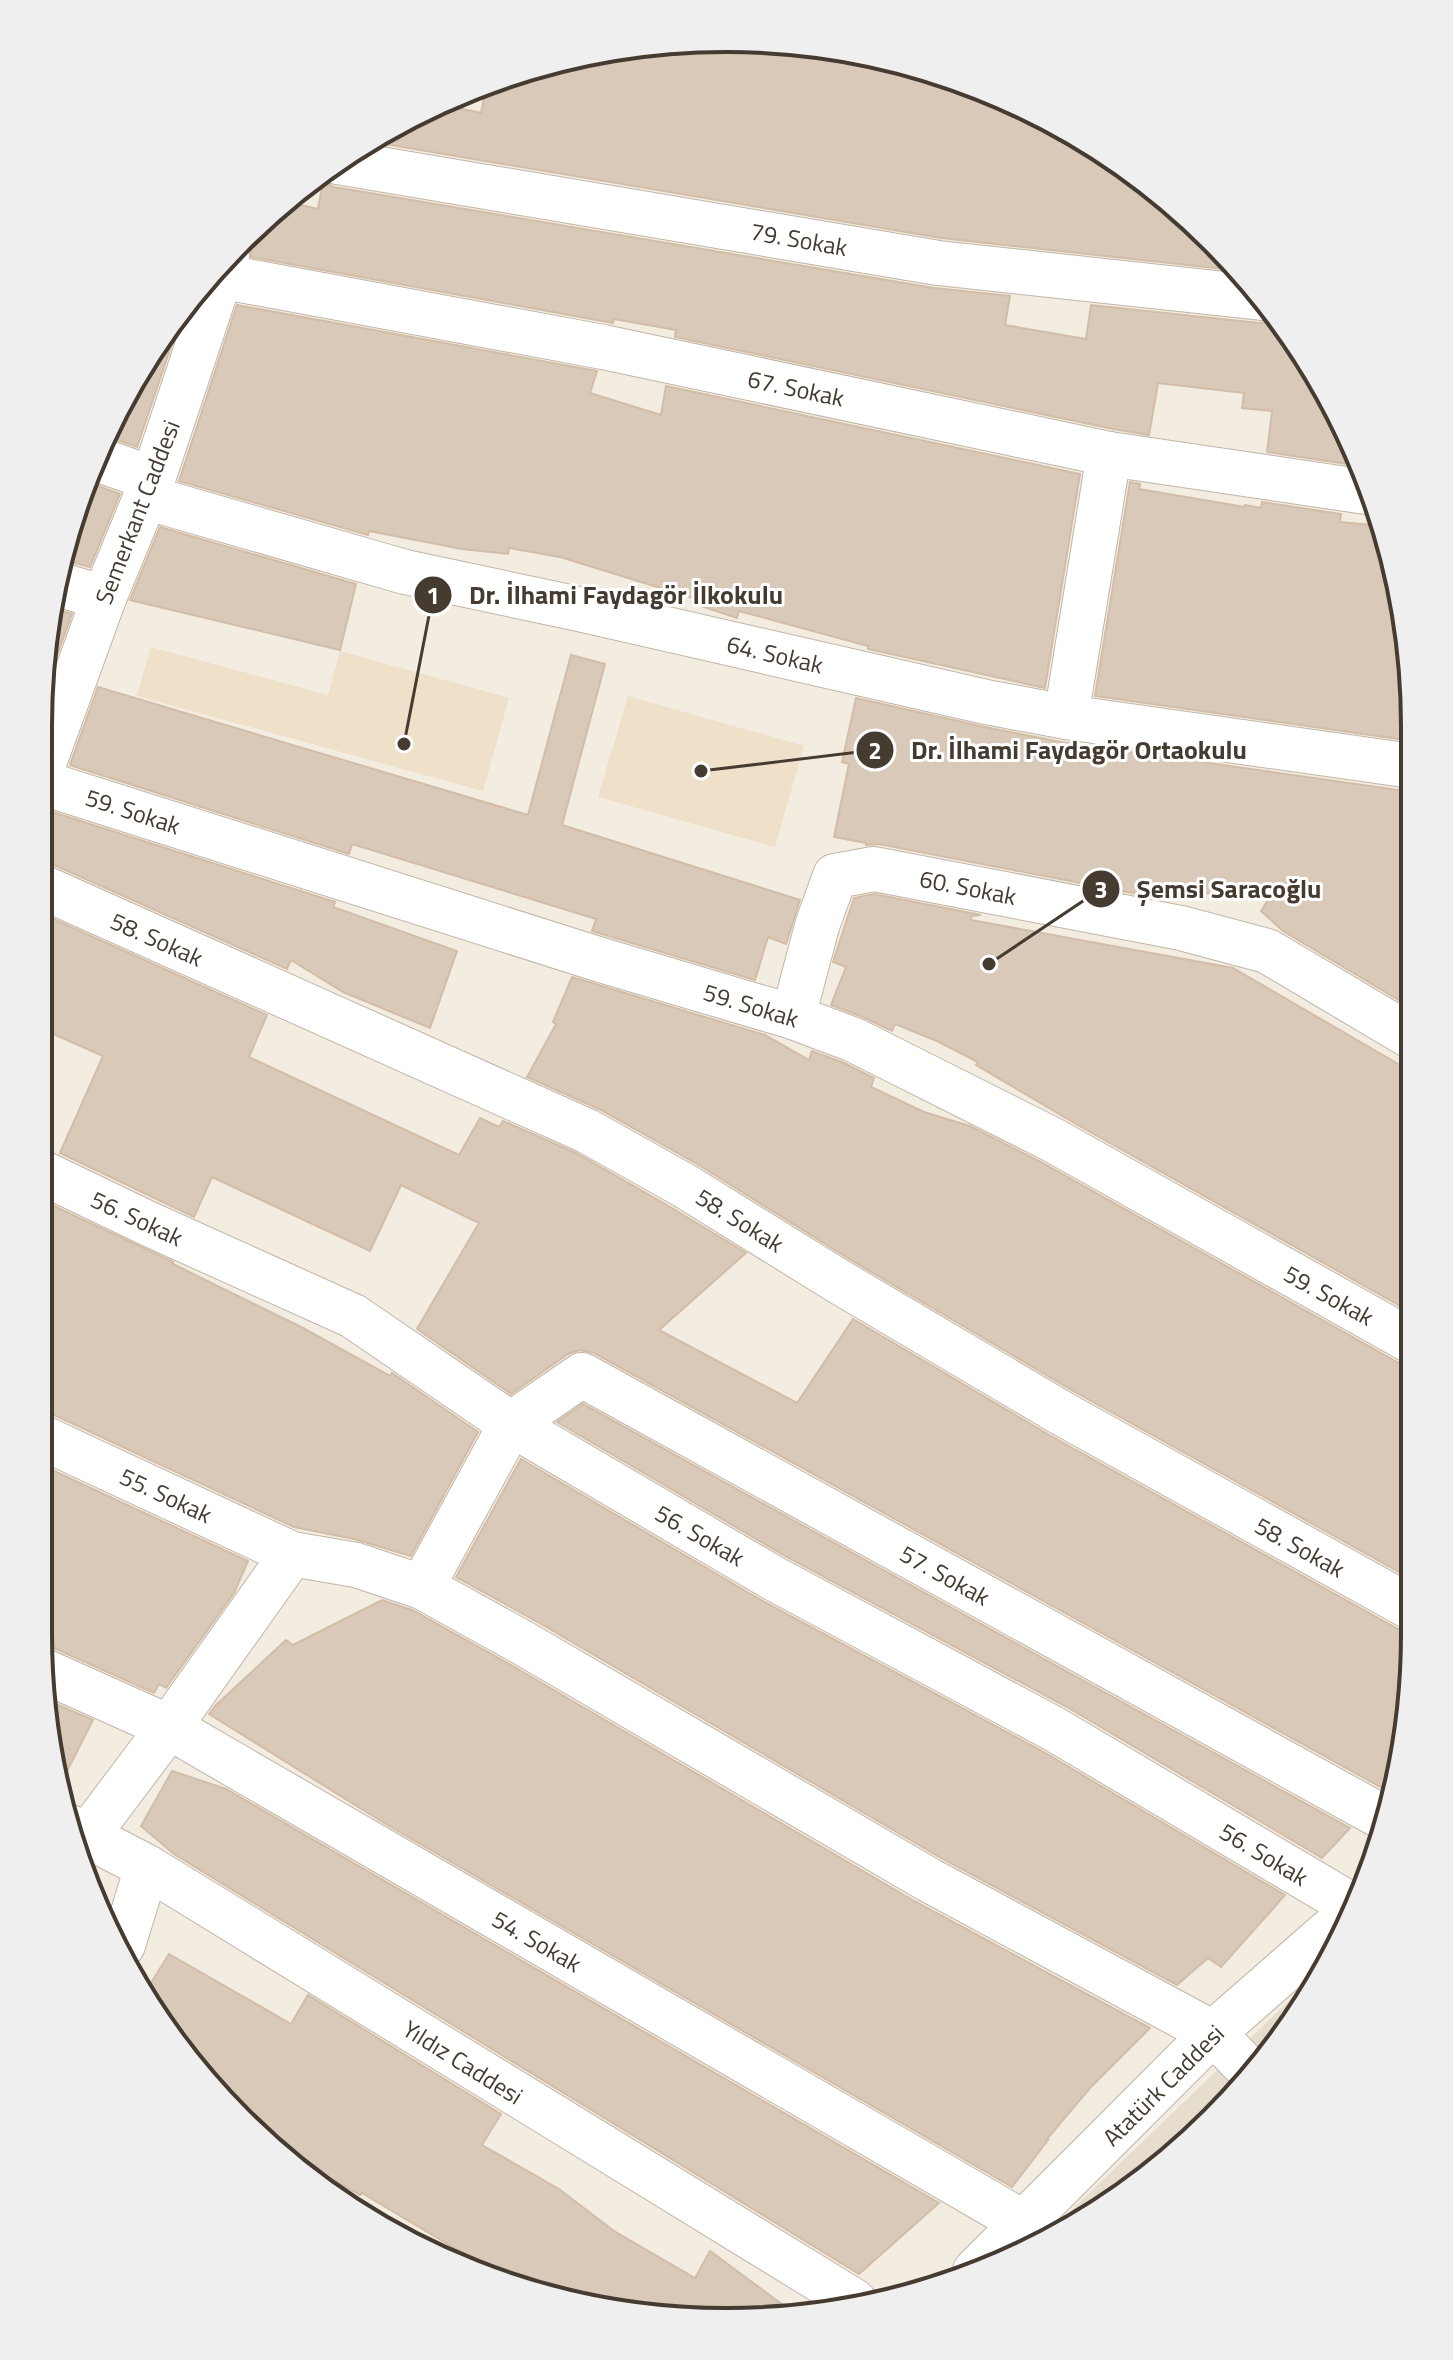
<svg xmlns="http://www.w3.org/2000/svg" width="1453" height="2360" font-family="'Titillium Web',sans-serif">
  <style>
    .residential { fill: #e7ddce }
    .education { fill: #eee0c9 }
    .building { fill: #d9c9b8; stroke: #d1bda8; stroke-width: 2 }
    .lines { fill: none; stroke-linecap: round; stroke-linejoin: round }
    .minor-casing { stroke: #c2b5a6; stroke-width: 46 }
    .tertiary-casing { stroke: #c2b5a6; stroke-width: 46 }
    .minor { stroke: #fff; stroke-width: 44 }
    .tertiary { stroke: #fff; stroke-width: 44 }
    .labels { text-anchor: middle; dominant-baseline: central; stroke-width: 6; stroke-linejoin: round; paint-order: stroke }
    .street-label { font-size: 24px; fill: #453b31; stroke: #fff }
    .rim { fill: none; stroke: #453b31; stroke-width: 4 }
    .leader { fill: none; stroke: #453b31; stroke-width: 3 }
    .callout-dot { fill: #453b31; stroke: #fff; stroke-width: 3 }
    .mark-label { font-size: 24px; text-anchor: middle; font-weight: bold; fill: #fff }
    .callout-label { font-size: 26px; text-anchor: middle; font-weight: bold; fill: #453b31; stroke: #fff; stroke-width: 6; stroke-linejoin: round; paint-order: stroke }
  </style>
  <rect width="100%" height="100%" fill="#f3ece1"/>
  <polygon class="residential" points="1320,1971 1273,2052 1145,2180 1051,2230"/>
  <g class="education">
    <polygon points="151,647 328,695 340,651 509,698 483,791 137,696"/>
    <polygon points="628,696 804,746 775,847 598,797"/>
  </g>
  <g class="building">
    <polygon points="771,39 904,61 1031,109 1145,180 1242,271 941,238 367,141 382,130 441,104 481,113 487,83 505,75 636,44"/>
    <polygon points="323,182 334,187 934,288 1010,296 1005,325 1086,339 1091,305 1259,323 1271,321 1276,318 1323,383 1350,443 1348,464 1267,452 1272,411 1242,408 1244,393 1158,383 1149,435 1113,429 675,337 676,330 614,319 613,323 251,257 251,251 244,239 272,209 283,201 318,209"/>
    <polygon points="186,302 137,447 106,436 180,308"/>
    <polygon points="237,305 597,371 590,393 661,415 666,386 1080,474 1045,688 868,649 868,646 739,611 737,618 692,603 693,598 560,557 509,548 508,554 462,549 369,531 368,535 179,481"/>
    <polygon points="85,481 120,494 90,567 64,560"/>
    <polygon points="1130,482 1140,484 1139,489 1245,507 1245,505 1261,508 1262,502 1341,514 1340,522 1383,526 1413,681 1413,741 1095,696"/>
    <polygon points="160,527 356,584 340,650 130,600"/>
    <polygon points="52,608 72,614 44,691 44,637"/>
    <polygon points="571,655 605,664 562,825 800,900 786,944 768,937 755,980 592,931 596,919 352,844 349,854 70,765 98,687 528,815"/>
    <polygon points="856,698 980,726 1061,742 1413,792 1412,1008 1283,931 1261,911 1276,887 1158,898 879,844 866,845 866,843 834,837 849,764 842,762"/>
    <polygon points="43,809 335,902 333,907 457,951 430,1028 343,992 291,960 287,969 52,864 43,863"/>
    <polygon points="874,894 981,915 971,916 971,920 1233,968 1412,1072 1411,1312 1076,1124 976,1065 978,1062 937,1041 895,1024 892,1031 863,1017 831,1005 846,967 833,962 854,898"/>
    <polygon points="42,914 267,1015 249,1057 459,1155 480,1118 499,1127 503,1121 576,1153 672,1208 746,1253 659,1330 797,1403 853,1319 1051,1436 1398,1629 1410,1632 1409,1723 1393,1785 1386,1790 594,1353 580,1350 568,1354 511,1394 417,1329 479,1223 401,1185 370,1251 212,1177 194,1217 60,1153 103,1056 42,1029"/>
    <polygon points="572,977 765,1035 809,1060 812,1051 844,1063 874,1078 871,1087 924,1112 970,1126 1039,1161 1399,1363 1411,1366 1410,1578 1075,1392 851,1260 697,1164 599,1109 527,1077 556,1024 553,1022"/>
    <polygon points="41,1200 173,1262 173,1264 303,1328 390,1376 392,1373 478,1432 411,1556 354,1539 294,1527 50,1413 39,1411"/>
    <polygon points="583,1404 1350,1828 1322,1858 1067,1707 785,1556 557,1422"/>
    <polygon points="521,1459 761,1600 1042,1751 1285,1895 1221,1967 1208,1958 1177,1985 941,1858 536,1621 456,1577"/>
    <polygon points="39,1464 248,1561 234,1593 166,1688 159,1684 154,1693 54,1648 40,1647 38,1634"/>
    <polygon points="382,1600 412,1610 511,1665 916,1902 1150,2028 1090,2088 1046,2140 1048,2140 1012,2187 384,1823 209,1714 215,1706 286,1640 293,1645"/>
    <polygon points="49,1701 93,1720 62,1781"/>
    <polygon points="172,1771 226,1789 939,2203 859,2274 174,1854 141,1826"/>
    <polygon points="169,1954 291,2024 308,1995 501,2114 482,2145 559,2189 614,2231 695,2278 710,2251 791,2311 726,2322 523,2289 362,2193 360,2195 272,2144 180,2052 149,1995 149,1986"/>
  </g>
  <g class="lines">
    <defs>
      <g id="minor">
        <polyline points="338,162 938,263 1262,298"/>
        <polyline points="219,276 603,347 1109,454 1373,493"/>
        <polyline points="94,458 153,479"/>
        <polyline points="145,497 405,572 579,609 986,702 1066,717 1405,765 1413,768"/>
        <polyline points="58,584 104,598"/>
        <polyline points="1066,717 1109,454"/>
        <polyline points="43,766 104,598 153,479 227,257"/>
        <polyline points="43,783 601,960 793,1017 854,1040 1051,1139 1411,1341"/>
        <polyline points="42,887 587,1131 685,1186 838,1281 1063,1414 1410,1607"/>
        <polyline points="793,1017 817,926 835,876 874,869 1181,928 1267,951 1412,1037"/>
        <polyline points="41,1172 149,1224 353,1316 511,1424 773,1578 1054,1729 1356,1908"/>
        <polyline points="39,1436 292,1554 356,1565 422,1587 523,1643 929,1880 1213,2033 1252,2073"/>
        <polyline points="422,1587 511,1424 582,1375 1384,1818"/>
        <polyline points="44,1671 169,1727 1024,2223 1038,2237"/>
        <polyline points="70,1827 147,1867 854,2301"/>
        <polyline points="87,1836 169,1727 292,1554"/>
        <polyline points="123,1945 147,1867"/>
      </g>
      <polyline id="tertiary" points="975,2271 1213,2033 1357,1907"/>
    </defs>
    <use href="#minor" class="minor-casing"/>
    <use href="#tertiary" class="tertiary-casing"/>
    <use href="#minor" class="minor"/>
    <use href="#tertiary" class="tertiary"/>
  </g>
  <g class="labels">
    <g class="street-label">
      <text transform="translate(799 239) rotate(10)">79. Sokak</text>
      <text transform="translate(796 388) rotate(12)">67. Sokak</text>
      <text transform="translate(137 512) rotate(-69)">Semerkant Caddesi</text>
      <text transform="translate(775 654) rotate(13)">64. Sokak</text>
      <text transform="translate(133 811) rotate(18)">59. Sokak</text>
      <text transform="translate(968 887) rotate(11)">60. Sokak</text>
      <text transform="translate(157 939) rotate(24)">58. Sokak</text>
      <text transform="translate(751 1005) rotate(17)">59. Sokak</text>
      <text transform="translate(137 1218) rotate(25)">56. Sokak</text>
      <text transform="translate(740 1220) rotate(32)">58. Sokak</text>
      <text transform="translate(1329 1295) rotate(29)">59. Sokak</text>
      <text transform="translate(166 1495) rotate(25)">55. Sokak</text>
      <text transform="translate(700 1535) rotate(30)">56. Sokak</text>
      <text transform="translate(1300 1547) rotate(29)">58. Sokak</text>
      <text transform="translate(945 1575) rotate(29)">57. Sokak</text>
      <text transform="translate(1264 1854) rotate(31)">56. Sokak</text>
      <text transform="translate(537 1941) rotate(30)">54. Sokak</text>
      <text transform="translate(463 2062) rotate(32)">Yıldız Caddesi</text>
      <text transform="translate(1163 2085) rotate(-45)">Atatürk Caddesi</text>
    </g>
  </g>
  <path d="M0 0H1453V2360H0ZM726 52H727A674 674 0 0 1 1401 726V1634A674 674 0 0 1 727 2308H726A674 674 0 0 1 52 1634V726A674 674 0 0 1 726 52Z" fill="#f0efef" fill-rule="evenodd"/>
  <path class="rim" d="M726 52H727A674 674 0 0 1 1401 726V1634A674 674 0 0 1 727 2308H726A674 674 0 0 1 52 1634V726A674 674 0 0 1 726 52Z"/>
  <path class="leader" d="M404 744L433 595M701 771L875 750M989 964L1101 889"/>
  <g class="callout-dot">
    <circle cx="404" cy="744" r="8"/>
    <circle cx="701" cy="771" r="8"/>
    <circle cx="989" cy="964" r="8"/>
    <circle cx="433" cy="595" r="20"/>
    <circle cx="875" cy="750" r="20"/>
    <circle cx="1101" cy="889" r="20"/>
  </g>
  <g class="mark-label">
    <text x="433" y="604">1</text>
    <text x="875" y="759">2</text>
    <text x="1101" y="898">3</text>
  </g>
  <g class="callout-label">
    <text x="626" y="604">Dr. İlhami Faydagör İlkokulu</text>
    <text x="1079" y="759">Dr. İlhami Faydagör Ortaokulu</text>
    <text x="1229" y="898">Şemsi Saracoğlu</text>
  </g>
</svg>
